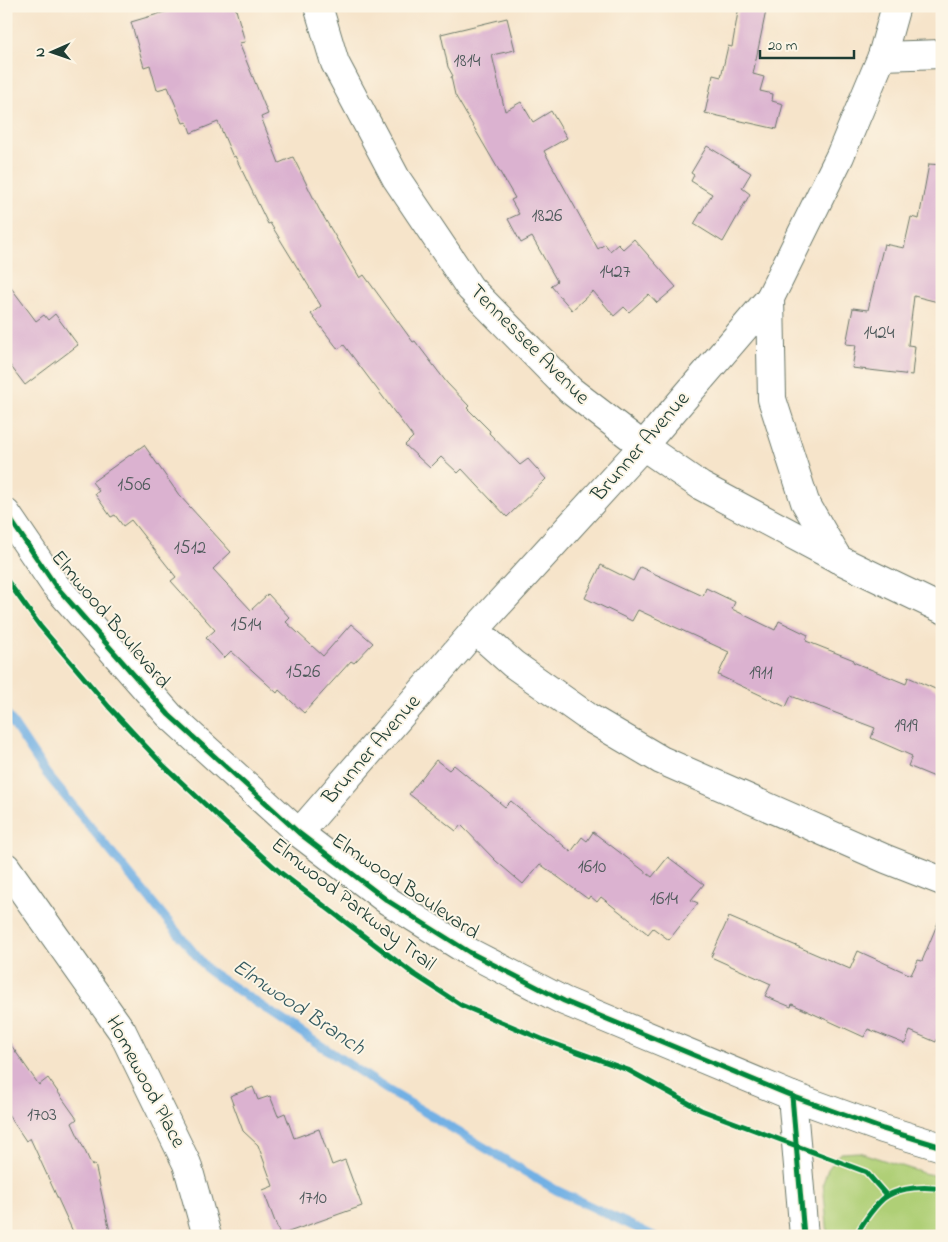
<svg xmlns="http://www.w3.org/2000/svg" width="948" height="1242" font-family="'Indie Flower',sans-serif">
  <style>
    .green { fill: #afcf76; stroke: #678655 }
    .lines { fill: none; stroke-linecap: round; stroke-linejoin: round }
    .stream { stroke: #72b0e4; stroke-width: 9 }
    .building { fill: #dbb2d0 }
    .minor-casing { stroke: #6a7768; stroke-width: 30 }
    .minor { stroke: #fff; stroke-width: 28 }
    .cycleway-casing { stroke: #fcf5e5; stroke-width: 8 }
    .cycleway { stroke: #00873e; stroke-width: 5 }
    .labels { text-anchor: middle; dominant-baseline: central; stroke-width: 4; stroke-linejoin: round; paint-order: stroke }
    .number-label { font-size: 19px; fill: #4e5a5b }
    .street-label { font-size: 21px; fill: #1f3d34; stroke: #fcf5e5 }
    .water-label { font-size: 22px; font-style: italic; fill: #345a60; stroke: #fcf5e5 }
  </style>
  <rect width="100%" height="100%" fill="#fcf5e5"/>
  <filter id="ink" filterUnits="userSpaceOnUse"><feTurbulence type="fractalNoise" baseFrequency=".02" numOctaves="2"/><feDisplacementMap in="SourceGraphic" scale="10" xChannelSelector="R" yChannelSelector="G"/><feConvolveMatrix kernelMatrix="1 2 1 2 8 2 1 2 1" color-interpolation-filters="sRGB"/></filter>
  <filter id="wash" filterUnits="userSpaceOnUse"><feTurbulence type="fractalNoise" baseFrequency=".0096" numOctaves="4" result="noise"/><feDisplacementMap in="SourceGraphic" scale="20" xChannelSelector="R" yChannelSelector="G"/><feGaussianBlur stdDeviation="1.12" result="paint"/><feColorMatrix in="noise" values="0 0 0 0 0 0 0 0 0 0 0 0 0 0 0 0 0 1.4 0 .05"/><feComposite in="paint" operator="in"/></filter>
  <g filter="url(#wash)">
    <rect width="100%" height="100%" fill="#f6e4ca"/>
    <polygon class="green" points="859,1152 923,1173 942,1177 942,1236 828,1236 823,1183 828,1169 841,1153"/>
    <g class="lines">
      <polyline class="stream" points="6,713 46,773 209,971 386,1089 556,1190 654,1236"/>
    </g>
    <g id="blocks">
      <g class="building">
        <polygon points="185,6 235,6 245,42 239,43 268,114 261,117 279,163 293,157 319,209 360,278 364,275 413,342 415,341 447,383 469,406 467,408 490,431 489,433 520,465 528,459 546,479 507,517 462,469 458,473 441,457 430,468 405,445 413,437 344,345 338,349 311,314 321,306 270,223 268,224 235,156 233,157 218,122 191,133 187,122 183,123 168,87 157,90 150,65 144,67 131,22"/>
        <polygon points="739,6 767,6 753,74 764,77 760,91 773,94 772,101 783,104 777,129 705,113 713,75 721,77 728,46 732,47"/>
        <polygon points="507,18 515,50 492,55 505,111 521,102 533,122 551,111 567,138 544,151 598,249 605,244 610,251 618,244 623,249 634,239 676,287 657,303 649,294 629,312 624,307 614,316 593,291 572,310 551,286 557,281 532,237 521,243 508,219 519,214 511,200 515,198 455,95 451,77 453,76 448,67 441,34"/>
        <polygon points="707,146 751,173 742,188 750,194 723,242 694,224 712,194 691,181 694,175 691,173"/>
        <polygon points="929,164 942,165 942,303 914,296 908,345 915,346 912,375 852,368 856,345 846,344 853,308 868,310 884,244 904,248 911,217 919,219"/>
        <polygon points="6,281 36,321 44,315 48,320 55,314 78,345 25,385 6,360"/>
        <polygon points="144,445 179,495 231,552 213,569 251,610 268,594 290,618 286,622 323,656 351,624 373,643 354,663 351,661 304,713 279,690 277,693 231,651 224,658 206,638 215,630 171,581 176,577 131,520 123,526 115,515 111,517 95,494 99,491 92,482"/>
        <polygon points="601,565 633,581 640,567 703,596 706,588 735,602 732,609 775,630 779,621 808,635 806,641 854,660 853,662 906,684 908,677 942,692 942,780 908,766 912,756 871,738 875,728 791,696 786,707 718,675 729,652 638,610 632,621 585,598"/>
        <polygon points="436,760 449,770 454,765 505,807 511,801 571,852 582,837 587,841 593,832 652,877 668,857 704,884 691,900 698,903 669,940 653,928 648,934 601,897 597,902 590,896 588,899 540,864 523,884 496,861 461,825 456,831 409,794"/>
        <polygon points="941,915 942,1029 936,1042 910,1031 905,1044 868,1029 864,1037 792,1004 791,1007 765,996 771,984 711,957 729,917 850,969 858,951 911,975 918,960 922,961"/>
        <polygon points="6,1038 39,1085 48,1078 77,1119 72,1123 92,1166 95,1164 111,1236 75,1236 30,1138 26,1141 6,1111"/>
        <polygon points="253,1087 258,1100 270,1096 278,1116 285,1113 294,1138 319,1129 332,1165 345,1160 362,1206 280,1235 263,1190 273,1186 258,1145 243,1131 230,1096"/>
      </g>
    </g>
  </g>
  <g filter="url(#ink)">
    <use href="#blocks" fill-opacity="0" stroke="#6a7768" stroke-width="1"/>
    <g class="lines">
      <defs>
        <g id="minor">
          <polyline points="318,6 335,63 396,178 470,288 570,390 643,446 701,486 838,559 942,609"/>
          <polyline points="882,56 942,54"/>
          <polyline points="770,298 772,399 805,502 838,559"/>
          <polyline points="6,513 55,585 169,715 299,833 388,901 469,952 564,1001 792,1096 883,1129 942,1147"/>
          <polyline points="475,630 513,664 588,717 661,760 886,859 942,881"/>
          <polyline points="299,833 475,630 643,446 770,298 840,156 882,56 896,6"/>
          <polyline points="6,867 122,1031 187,1164 207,1236"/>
          <polyline points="792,1096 804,1236"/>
        </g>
      </defs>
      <use href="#minor" class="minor-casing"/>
      <use href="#minor" class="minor"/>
      <defs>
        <g id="cycleway">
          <polyline points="6,513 55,585 169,715 299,833 388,901 469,952 564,1001 792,1096 883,1129 942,1147"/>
          <polyline points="6,579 40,626 109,707 163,765 225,823 281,873 415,975 461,1005 544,1040 628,1070 701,1110 866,1172 887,1196"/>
          <polyline points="792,1096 804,1236"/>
          <path d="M 856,1236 C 861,1225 877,1202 887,1196 C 902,1187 925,1186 942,1189"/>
        </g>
      </defs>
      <use href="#cycleway" class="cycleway-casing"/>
      <use href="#cycleway" class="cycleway"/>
    </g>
  </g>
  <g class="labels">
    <g class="number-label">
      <text x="467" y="61">1814</text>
      <text x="547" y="216">1826</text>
      <text x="615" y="272">1427</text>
      <text x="879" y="333">1424</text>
      <text x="134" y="485">1506</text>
      <text x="190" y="548">1512</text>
      <text x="246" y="625">1514</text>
      <text x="303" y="672">1526</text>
      <text x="761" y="673">1911</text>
      <text x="906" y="726">1919</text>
      <text x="592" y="867">1610</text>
      <text x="664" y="899">1614</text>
      <text x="42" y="1115">1703</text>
      <text x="313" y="1198">1710</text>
    </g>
    <g class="street-label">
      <text transform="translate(529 345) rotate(45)">Tennessee Avenue</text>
      <text transform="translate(641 447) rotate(-49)">Brunner Avenue</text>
      <text transform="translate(110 620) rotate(50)">Elmwood Boulevard</text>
      <text transform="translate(372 750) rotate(-49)">Brunner Avenue</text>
      <text transform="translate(405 887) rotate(34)">Elmwood Boulevard</text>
      <text transform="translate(353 905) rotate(38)">Elmwood Parkway Trail</text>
      <text transform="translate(145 1082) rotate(62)">Homewood Place</text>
    </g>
    <g class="water-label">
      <text transform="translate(298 1008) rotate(34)">Elmwood Branch</text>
    </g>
  </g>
  <rect width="948" height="1242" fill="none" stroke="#fcf5e5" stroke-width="25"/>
  <g transform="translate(52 52) rotate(268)" stroke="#fcf5e5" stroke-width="4" paint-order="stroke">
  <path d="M0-4L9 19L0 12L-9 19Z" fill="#1f3d34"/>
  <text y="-8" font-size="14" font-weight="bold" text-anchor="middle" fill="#1f3d34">N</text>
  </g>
  <path d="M760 50v8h94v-8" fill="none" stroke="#1f3d34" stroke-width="2.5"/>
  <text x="768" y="50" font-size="15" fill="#1f3d34" stroke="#fcf5e5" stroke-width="4" paint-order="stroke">20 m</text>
</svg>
